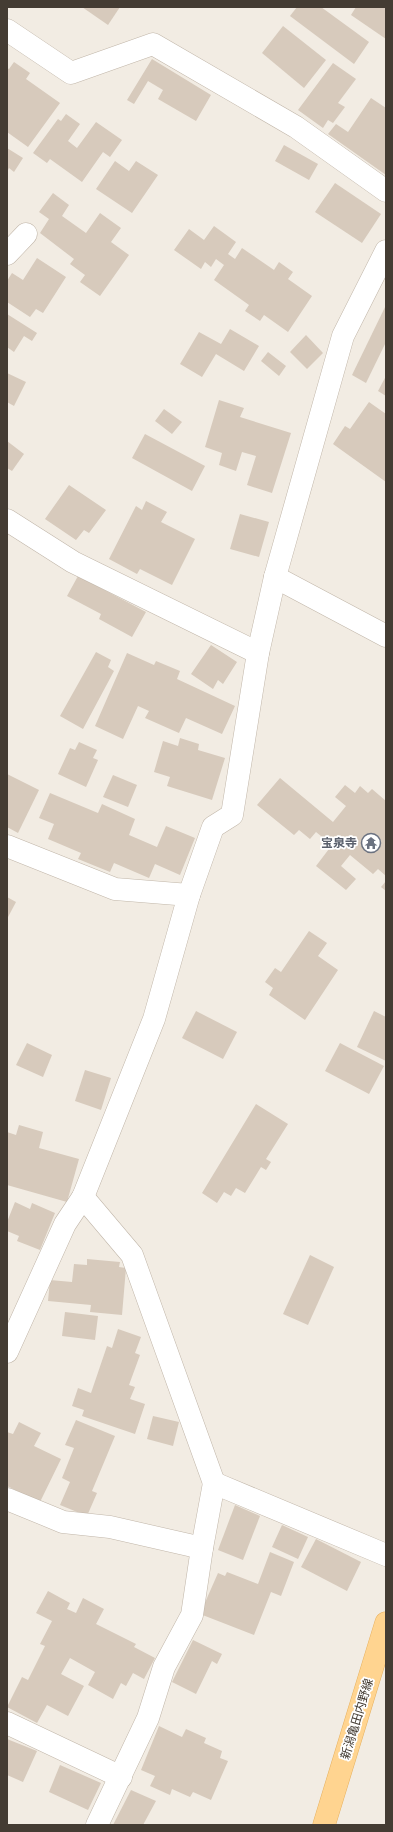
<svg xmlns="http://www.w3.org/2000/svg" width="393" height="1832" font-family="'Fira Sans','Noto Sans JP',sans-serif">
  <style>
    .building { fill: #d7cabc }
    .lines { fill: none; stroke-linecap: round; stroke-linejoin: round }
    .street-casing { stroke: #c1b6a9; stroke-width: 23 }
    .primary-casing { stroke: #e6b05e; stroke-width: 23 }
    .street { stroke: #fff; stroke-width: 22 }
    .primary { stroke: #ffd490; stroke-width: 22 }
    .labels { text-anchor: middle; dominant-baseline: central; stroke-width: 3.5; stroke-linejoin: round; paint-order: stroke }
    .worship-label { font-size: 12px; font-weight: bold; fill: #5b616d; stroke: #fff; text-anchor: end }
    .street-label { font-size: 12px; fill: #443c33; stroke: #fff }
  </style>
  <rect width="100%" height="100%" fill="#f2ece3"/>
  <g class="building">
    <polygon points="82,7 120,7 108,25"/>
    <polygon points="297,7 321,7 369,42 354,64 290,16"/>
    <polygon points="356,7 386,7 386,39 351,15"/>
    <polygon points="283,26 326,60 304,88 262,53"/>
    <polygon points="152,59 211,95 196,121 158,99 163,90 148,81 134,104 127,100"/>
    <polygon points="14,62 30,73 26,79 60,103 28,147 7,132 7,68 9,69"/>
    <polygon points="333,63 356,79 338,103 345,107 333,123 328,120 323,128 298,110"/>
    <polygon points="371,98 386,108 386,175 328,134 336,124 348,132"/>
    <polygon points="66,114 80,124 68,141 77,148 96,122 122,140 110,157 103,152 82,182 50,159 47,163 33,153 58,119 61,121"/>
    <polygon points="284,145 318,164 309,180 275,161"/>
    <polygon points="7,148 23,158 14,172 9,168 7,172"/>
    <polygon points="115,161 129,171 136,161 158,175 132,213 96,189"/>
    <polygon points="335,183 381,214 362,243 315,212"/>
    <polygon points="53,193 69,205 62,216 86,233 100,213 121,228 111,242 129,255 100,296 80,282 85,275 70,264 74,259 40,233 49,219 39,212"/>
    <polygon points="214,226 236,242 228,254 235,259 242,248 274,270 279,262 293,272 288,279 312,296 288,332 264,315 260,321 245,311 249,305 214,280 224,265 216,259 211,267 205,262 201,269 174,250 189,229 204,240"/>
    <polygon points="37,258 66,277 43,313 36,309 30,317 7,302 7,281 12,273 23,280"/>
    <polygon points="386,305 386,342 366,383 352,375"/>
    <polygon points="7,314 37,333 32,341 24,336 14,352 7,347"/>
    <polygon points="230,329 259,346 244,371 216,354 202,377 180,364 199,332 221,344"/>
    <polygon points="306,335 323,353 307,369 290,352"/>
    <polygon points="268,352 286,366 279,376 261,361"/>
    <polygon points="7,373 26,382 14,406 7,402"/>
    <polygon points="386,376 386,396 378,391"/>
    <polygon points="219,400 244,408 240,417 291,433 272,493 247,485 256,456 242,452 236,471 219,465 222,453 205,447"/>
    <polygon points="369,402 386,414 386,482 333,444 345,426 350,429"/>
    <polygon points="164,409 182,422 172,434 155,421"/>
    <polygon points="145,434 205,466 192,491 132,458"/>
    <polygon points="7,441 24,454 12,471 7,468"/>
    <polygon points="69,485 106,510 89,533 84,530 76,540 45,519"/>
    <polygon points="146,501 167,512 161,522 195,539 172,585 140,569 137,574 109,559 136,506 142,510"/>
    <polygon points="240,514 269,522 259,557 230,549"/>
    <polygon points="78,576 146,612 132,637 99,619 101,614 67,596"/>
    <polygon points="211,645 237,662 223,684 218,680 213,689 191,674"/>
    <polygon points="96,652 111,660 108,667 114,671 83,729 60,716"/>
    <polygon points="127,653 154,665 156,661 180,671 177,679 235,706 222,734 186,718 179,733 145,718 149,711 138,706 123,739 95,726"/>
    <polygon points="180,738 199,744 198,750 225,758 212,800 167,786 170,777 154,772 163,741 178,746"/>
    <polygon points="79,742 97,750 93,758 98,760 86,787 58,774 70,748 75,750"/>
    <polygon points="7,774 39,790 18,833 7,827"/>
    <polygon points="113,775 137,785 128,807 103,797"/>
    <polygon points="280,778 333,822 346,806 335,797 345,785 355,793 360,786 368,793 372,789 386,801 386,876 378,869 373,874 350,855 341,866 356,879 346,890 316,866 332,845 316,832 310,839 299,830 294,835 257,805"/>
    <polygon points="50,793 98,813 102,804 135,819 129,835 157,847 166,826 195,838 180,875 155,864 149,878 114,863 110,872 78,859 81,853 48,839 54,824 39,818"/>
    <polygon points="386,881 386,891 381,887"/>
    <polygon points="7,897 16,902 7,919"/>
    <polygon points="309,931 327,943 318,956 338,970 305,1020 269,995 273,988 265,982 275,968 281,972"/>
    <polygon points="196,1011 237,1032 223,1059 182,1038"/>
    <polygon points="374,1011 386,1017 386,1061 357,1047"/>
    <polygon points="27,1043 52,1055 43,1077 16,1065"/>
    <polygon points="340,1043 384,1066 369,1094 325,1071"/>
    <polygon points="85,1070 111,1078 101,1110 75,1101"/>
    <polygon points="256,1104 288,1124 266,1159 271,1162 266,1170 261,1167 245,1193 236,1188 231,1196 224,1192 217,1203 202,1193"/>
    <polygon points="19,1125 43,1132 39,1148 79,1159 67,1202 7,1185 7,1132 16,1135"/>
    <polygon points="15,1202 30,1209 32,1203 55,1213 40,1250 17,1241 19,1236 7,1231 7,1222"/>
    <polygon points="310,1255 334,1267 308,1325 283,1314"/>
    <polygon points="87,1259 120,1262 119,1267 126,1268 122,1315 90,1312 91,1305 48,1301 50,1280 72,1282 74,1264 87,1265"/>
    <polygon points="65,1312 98,1316 95,1340 62,1336"/>
    <polygon points="118,1329 141,1337 135,1353 140,1355 129,1385 135,1387 130,1399 145,1404 135,1434 82,1416 84,1410 72,1406 78,1388 91,1393 107,1346 112,1348"/>
    <polygon points="153,1416 179,1422 173,1446 147,1439"/>
    <polygon points="76,1420 115,1436 92,1491 97,1493 87,1516 60,1505 70,1482 62,1478 74,1448 65,1445"/>
    <polygon points="19,1422 41,1433 34,1446 61,1459 40,1502 7,1486 7,1432 13,1434"/>
    <polygon points="235,1505 260,1516 243,1560 218,1550"/>
    <polygon points="282,1525 308,1537 298,1559 272,1547"/>
    <polygon points="316,1539 361,1562 347,1591 301,1567"/>
    <polygon points="270,1552 294,1562 281,1596 271,1592 254,1635 200,1614 218,1573 225,1576 227,1572 258,1584"/>
    <polygon points="48,1591 70,1603 67,1609 76,1613 83,1598 104,1609 96,1624 136,1644 134,1647 155,1658 144,1679 133,1673 126,1686 121,1683 113,1699 88,1685 95,1672 70,1658 61,1674 84,1686 68,1716 47,1705 37,1723 7,1707 22,1677 28,1680 45,1646 40,1644 52,1621 36,1613"/>
    <polygon points="193,1640 222,1654 217,1664 212,1661 196,1694 172,1682"/>
    <polygon points="159,1726 182,1737 186,1729 206,1738 204,1743 222,1751 220,1758 228,1761 211,1800 193,1792 190,1797 172,1789 170,1795 150,1786 155,1776 141,1770"/>
    <polygon points="7,1739 37,1751 23,1782 7,1775"/>
    <polygon points="60,1765 101,1783 88,1810 49,1792"/>
    <polygon points="131,1790 156,1801 143,1825 113,1825"/>
  </g>
  <g class="lines">
    <defs>
      <g id="street">
        <polyline points="7,30 71,73 153,44 296,127 386,191"/>
        <polyline points="7,254 26,234"/>
        <polyline points="7,520 73,562 258,653"/>
        <polyline points="275,577 386,636"/>
        <polyline points="7,846 115,889 189,895"/>
        <polyline points="83,1197 132,1255 214,1483"/>
        <polyline points="7,1352 65,1224 83,1197 154,1019 189,895 213,827 232,815 258,653 275,577 343,336 386,251"/>
        <polyline points="7,1499 63,1522 110,1527 202,1548 214,1483 386,1555"/>
        <polyline points="7,1723 121,1777"/>
        <polyline points="97,1825 148,1718 164,1667 192,1615 202,1548"/>
      </g>
      <polyline id="primary" points="324,1825 386,1623"/>
    </defs>
    <use href="#street" class="street-casing"/>
    <use href="#primary" class="primary-casing"/>
    <use href="#street" class="street"/>
    <use href="#primary" class="primary"/>
  </g>
  <defs>
    <symbol id="temple-ring" viewBox="-11 -11 22 22"><circle r="9.5" fill="#fff" stroke="#6b7280" stroke-width="1.5"/><path d="M0-6L5-2H3V0L6.5 2.5H4V6H1.5V3h-3V6H-4V2.5H-6.5L-3 0V-2H-5Z" fill="#6b7280"/></symbol>
  </defs>
  <g fill-rule="evenodd">
    <use href="#temple-ring" x="360" y="832" width="22" height="22"/>
  </g>
  <g class="labels">
    <g class="worship-label">
      <text x="357" y="843">宝泉寺</text>
    </g>
    <g class="street-label">
      <text transform="translate(357 1719) rotate(-73)">新潟亀田内野線</text>
    </g>
  </g>
  <rect width="393" height="1832" fill="none" stroke="#443c33" stroke-width="16"/>
</svg>
